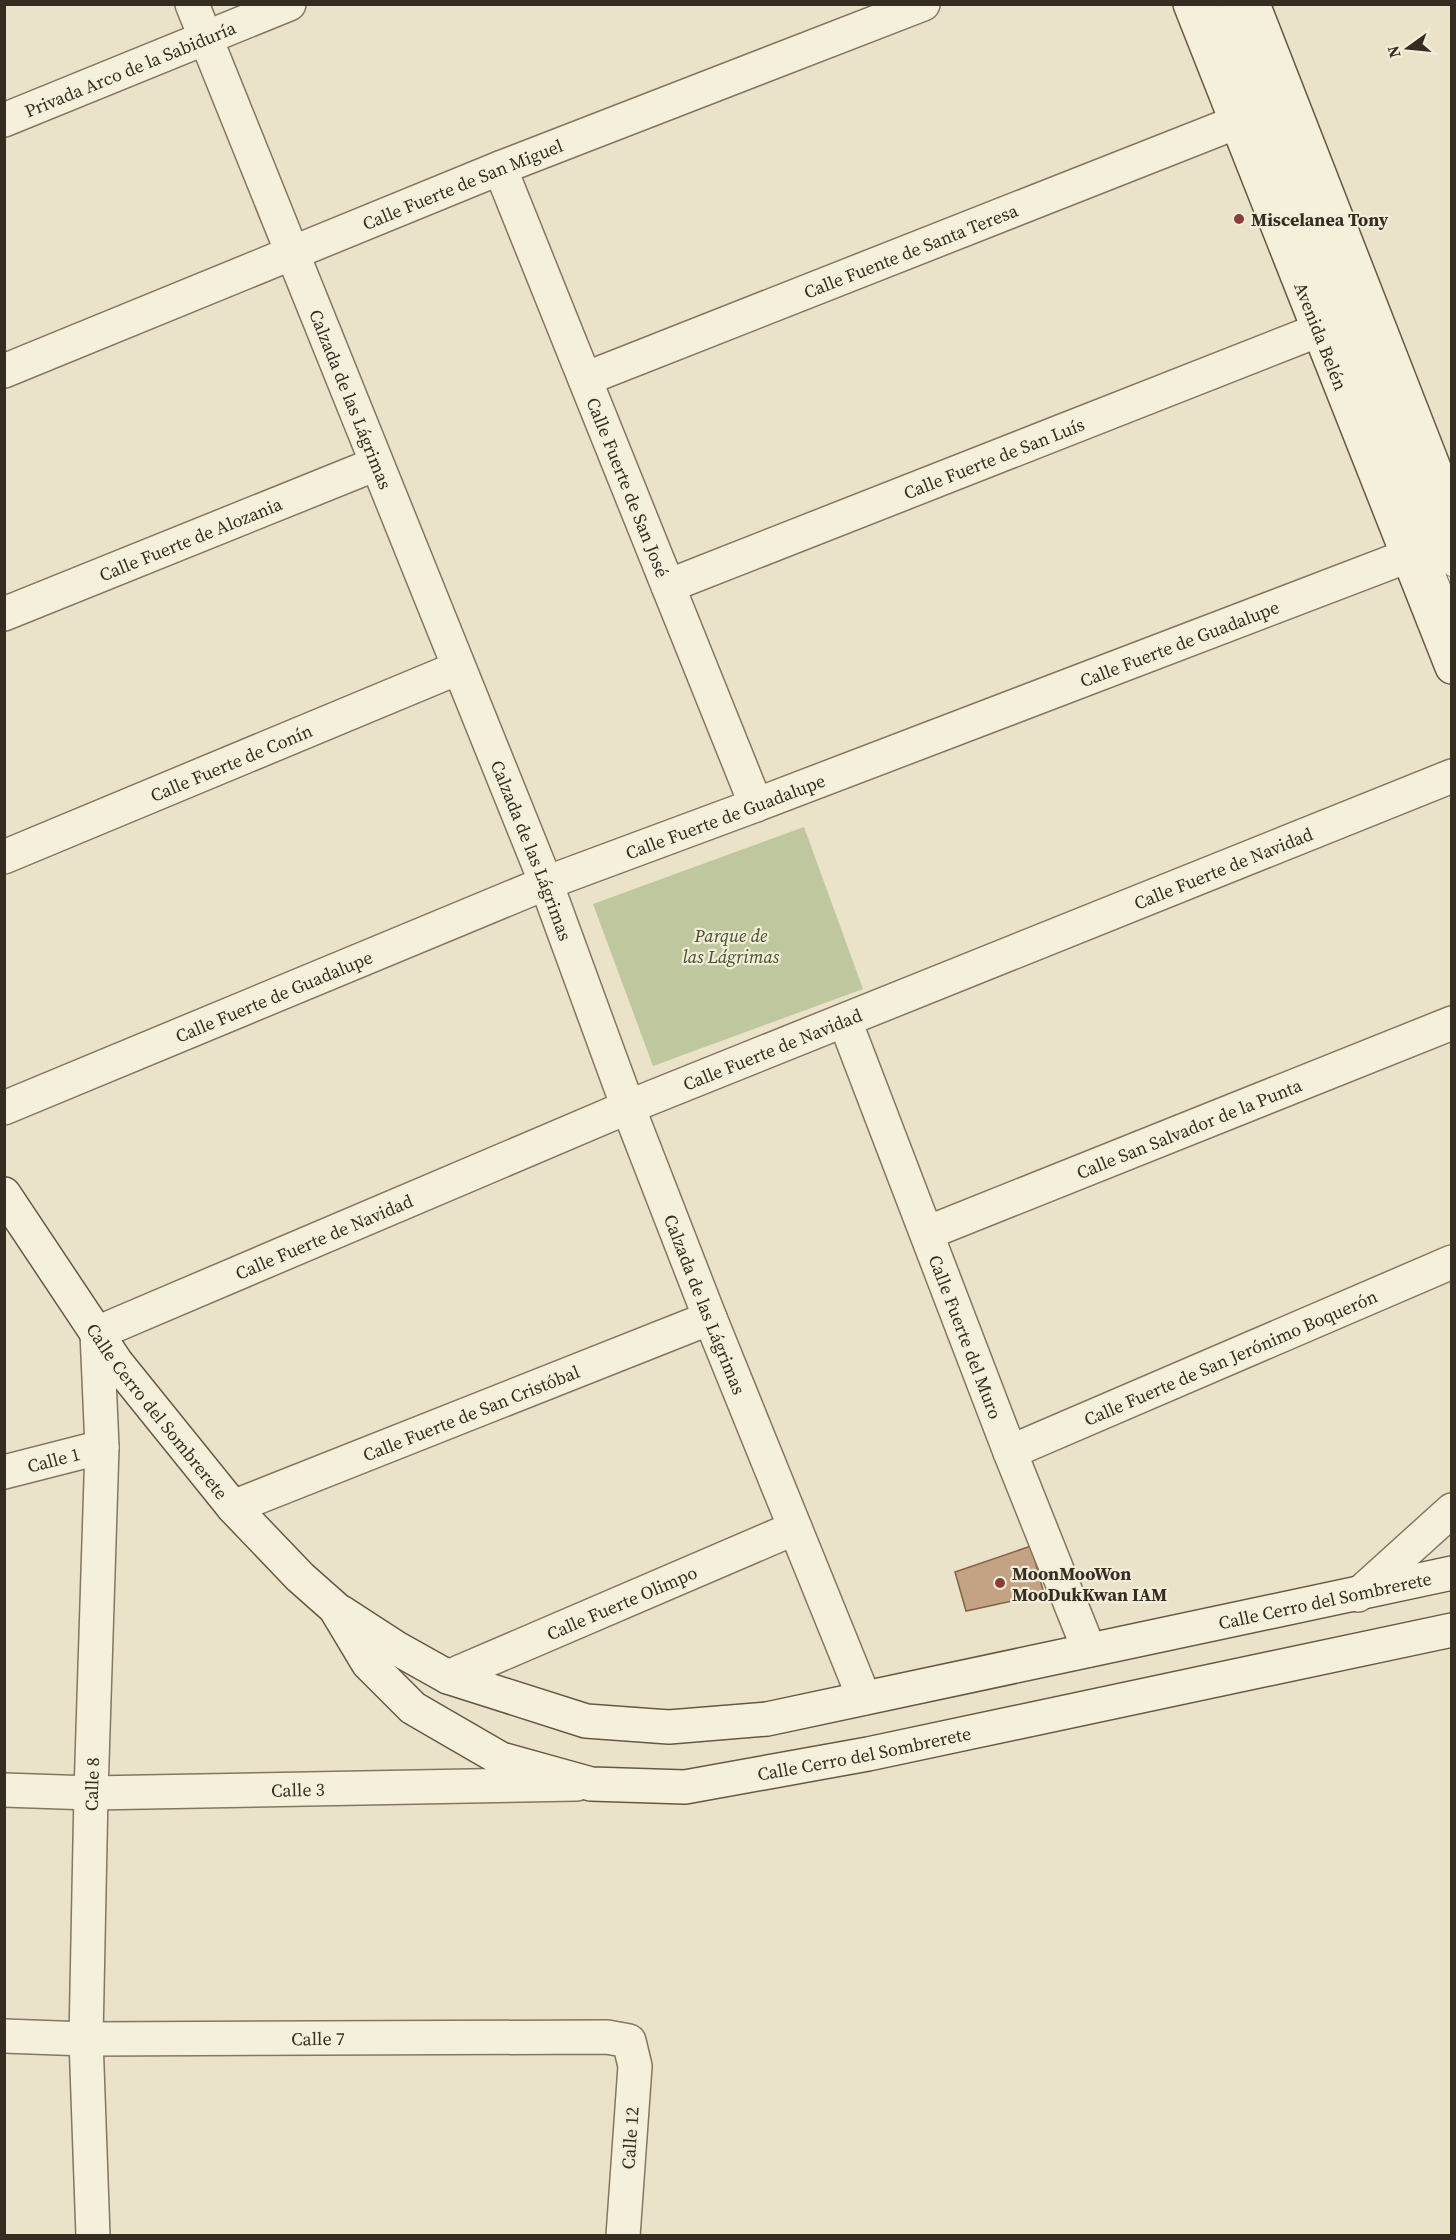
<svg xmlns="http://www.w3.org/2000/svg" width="1456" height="2240" font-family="'Source Serif 4',serif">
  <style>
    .green { fill: #bfc79e }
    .building { fill: #c3a384; stroke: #816348; stroke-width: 1.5 }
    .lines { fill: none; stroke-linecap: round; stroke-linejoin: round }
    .lane-casing { stroke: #847660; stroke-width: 22 }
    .street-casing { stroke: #847660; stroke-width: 36 }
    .secondary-casing { stroke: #665843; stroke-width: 36 }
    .lane { stroke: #f5f0dc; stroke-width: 20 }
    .street { stroke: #f5f0dc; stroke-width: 33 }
    .secondary { stroke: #f5f0dc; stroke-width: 33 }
    .poi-dot { fill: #8c3d37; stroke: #f2edd8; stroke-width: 2 }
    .labels { text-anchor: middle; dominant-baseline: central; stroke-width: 4.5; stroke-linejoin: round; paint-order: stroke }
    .street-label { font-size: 18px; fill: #362d22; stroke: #f2edd8 }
    .poi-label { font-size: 18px; font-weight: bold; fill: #362d22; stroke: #f2edd8; text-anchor: start }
    .park-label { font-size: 18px; font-style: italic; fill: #44502b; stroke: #f2edd8 }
  </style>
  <rect width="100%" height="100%" fill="#eae3c9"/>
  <polygon class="green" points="804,827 863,989 653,1066 593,904"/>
  <polygon class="building" points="1031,1546 1044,1594 966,1611 955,1572"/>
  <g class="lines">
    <defs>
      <g id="lane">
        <polyline points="1209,4 1452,617"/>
        <polyline points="1230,4 1452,566"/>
      </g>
      <g id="street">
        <path id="s1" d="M 192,4 L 546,883 L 628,1107 L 710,1318 L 864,1698"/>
        <path id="s2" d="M 4,120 L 289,4"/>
        <path id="s3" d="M 500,168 L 756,805"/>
        <path id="s4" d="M 4,371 L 500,168 L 923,4"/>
        <path id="s5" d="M 585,379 L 1237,122"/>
        <path id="s6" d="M 668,586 L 1319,330"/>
        <path id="s7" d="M 4,614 L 376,464"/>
        <path id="s8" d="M 4,857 L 458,668"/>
        <path id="s9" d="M 845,1021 L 1010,1452 L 1089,1650"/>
        <path id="s10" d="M 4,1108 L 546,883 L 756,805 L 1452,539"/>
        <path id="s11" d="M 927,1233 L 1452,1023"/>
        <path id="s12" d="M 1010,1452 L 1452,1262"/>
        <path id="s13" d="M 4,1472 L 102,1447"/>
        <path id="s14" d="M 233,1507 L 710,1318"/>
        <polyline points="1358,1595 1452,1510"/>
        <path id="s15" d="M 448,1677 L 795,1528"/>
        <path id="s16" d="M 4,1790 L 91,1793 L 577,1784"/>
        <path id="s17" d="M 4,2036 L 86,2039 L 607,2037 L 629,2041 L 635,2066 L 623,2236"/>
        <path id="s18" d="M 93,2236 L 86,2039 L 91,1793 L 102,1447 L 97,1333 L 628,1107 L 1452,776"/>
      </g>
      <g id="secondary">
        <path id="s19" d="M 1190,4 L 1452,667"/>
        <polyline points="1253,4 1452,514"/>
        <path id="s20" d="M 4,1194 L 116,1362 L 233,1507 L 300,1577 L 335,1608 L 368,1663 L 413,1708 L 501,1759 L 591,1784 L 685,1787 L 868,1754 L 1452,1630"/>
        <path id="s21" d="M 341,1612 L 398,1649 L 448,1677 L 586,1721 L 669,1727 L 767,1719 L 1452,1573"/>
      </g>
    </defs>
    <use href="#lane" class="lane-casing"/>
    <use href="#street" class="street-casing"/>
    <use href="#secondary" class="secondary-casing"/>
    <use href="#lane" class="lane"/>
    <use href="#street" class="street"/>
    <use href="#secondary" class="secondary"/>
  </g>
  <g class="poi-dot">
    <circle cx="1239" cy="219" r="6"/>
    <circle cx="1000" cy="1583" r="6"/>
  </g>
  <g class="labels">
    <g class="street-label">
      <text stroke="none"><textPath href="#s2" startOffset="136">Privada Arco de la Sabiduría</textPath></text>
      <text stroke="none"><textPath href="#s4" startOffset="495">Calle Fuerte de San Miguel</textPath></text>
      <text stroke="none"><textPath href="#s5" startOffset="350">Calle Fuente de Santa Teresa</textPath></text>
      <text stroke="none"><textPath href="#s19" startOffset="357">Avenida Belén</textPath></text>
      <text stroke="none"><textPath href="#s1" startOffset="426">Calzada de las Lágrimas</textPath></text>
      <text stroke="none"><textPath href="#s6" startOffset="350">Calle Fuerte de San Luís</textPath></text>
      <text stroke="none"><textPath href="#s3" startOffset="344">Calle Fuerte de San José</textPath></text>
      <text stroke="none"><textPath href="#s7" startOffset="201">Calle Fuerte de Alozania</textPath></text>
      <text stroke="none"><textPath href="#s10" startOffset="1264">Calle Fuerte de Guadalupe</textPath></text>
      <text stroke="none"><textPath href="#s8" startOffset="246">Calle Fuerte de Conín</textPath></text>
      <text stroke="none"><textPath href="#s10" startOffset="778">Calle Fuerte de Guadalupe</textPath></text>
      <text stroke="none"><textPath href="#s1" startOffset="912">Calzada de las Lágrimas</textPath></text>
      <text stroke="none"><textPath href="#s18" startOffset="2122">Calle Fuerte de Navidad</textPath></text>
      <text stroke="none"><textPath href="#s10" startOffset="292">Calle Fuerte de Guadalupe</textPath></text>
      <text stroke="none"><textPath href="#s18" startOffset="1636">Calle Fuerte de Navidad</textPath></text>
      <text stroke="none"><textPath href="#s11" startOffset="282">Calle San Salvador de la Punta</textPath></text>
      <text stroke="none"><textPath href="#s18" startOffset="1150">Calle Fuerte de Navidad</textPath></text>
      <text stroke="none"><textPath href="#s1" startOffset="1398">Calzada de las Lágrimas</textPath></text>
      <text stroke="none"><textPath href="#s9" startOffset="338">Calle Fuerte del Muro</textPath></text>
      <text stroke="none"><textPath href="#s12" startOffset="240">Calle Fuerte de San Jerónimo Boquerón</textPath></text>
      <text stroke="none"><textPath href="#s20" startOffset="266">Calle Cerro del Sombrerete</textPath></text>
      <text stroke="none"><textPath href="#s14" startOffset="256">Calle Fuerte de San Cristóbal</textPath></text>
      <text stroke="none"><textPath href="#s13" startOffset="51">Calle 1</textPath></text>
      <text stroke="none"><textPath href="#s21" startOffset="1022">Calle Cerro del Sombrerete</textPath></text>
      <text stroke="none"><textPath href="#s15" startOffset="189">Calle Fuerte Olimpo</textPath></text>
      <text stroke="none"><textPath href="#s20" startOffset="1131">Calle Cerro del Sombrerete</textPath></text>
      <text stroke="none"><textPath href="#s18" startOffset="452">Calle 8</textPath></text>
      <text stroke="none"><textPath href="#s16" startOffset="294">Calle 3</textPath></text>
      <text stroke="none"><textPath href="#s17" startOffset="314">Calle 7</textPath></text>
      <text transform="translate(630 2138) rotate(-86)">Calle 12</text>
    </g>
    <g class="poi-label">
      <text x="1251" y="219">Miscelanea Tony</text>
      <text x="1012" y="1573">MoonMooWon<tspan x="1012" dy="21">MooDukKwan IAM</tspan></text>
    </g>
    <g class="park-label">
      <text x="731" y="935">Parque de<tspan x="731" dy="21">las Lágrimas</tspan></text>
    </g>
  </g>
  <rect width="1456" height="2240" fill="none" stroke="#362d22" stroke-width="12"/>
  <g transform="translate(1408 48) rotate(255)" stroke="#f2edd8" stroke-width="4.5" paint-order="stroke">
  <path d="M0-4.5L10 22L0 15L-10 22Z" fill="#362d22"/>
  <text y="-9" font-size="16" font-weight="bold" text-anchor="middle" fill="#362d22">N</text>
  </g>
</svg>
